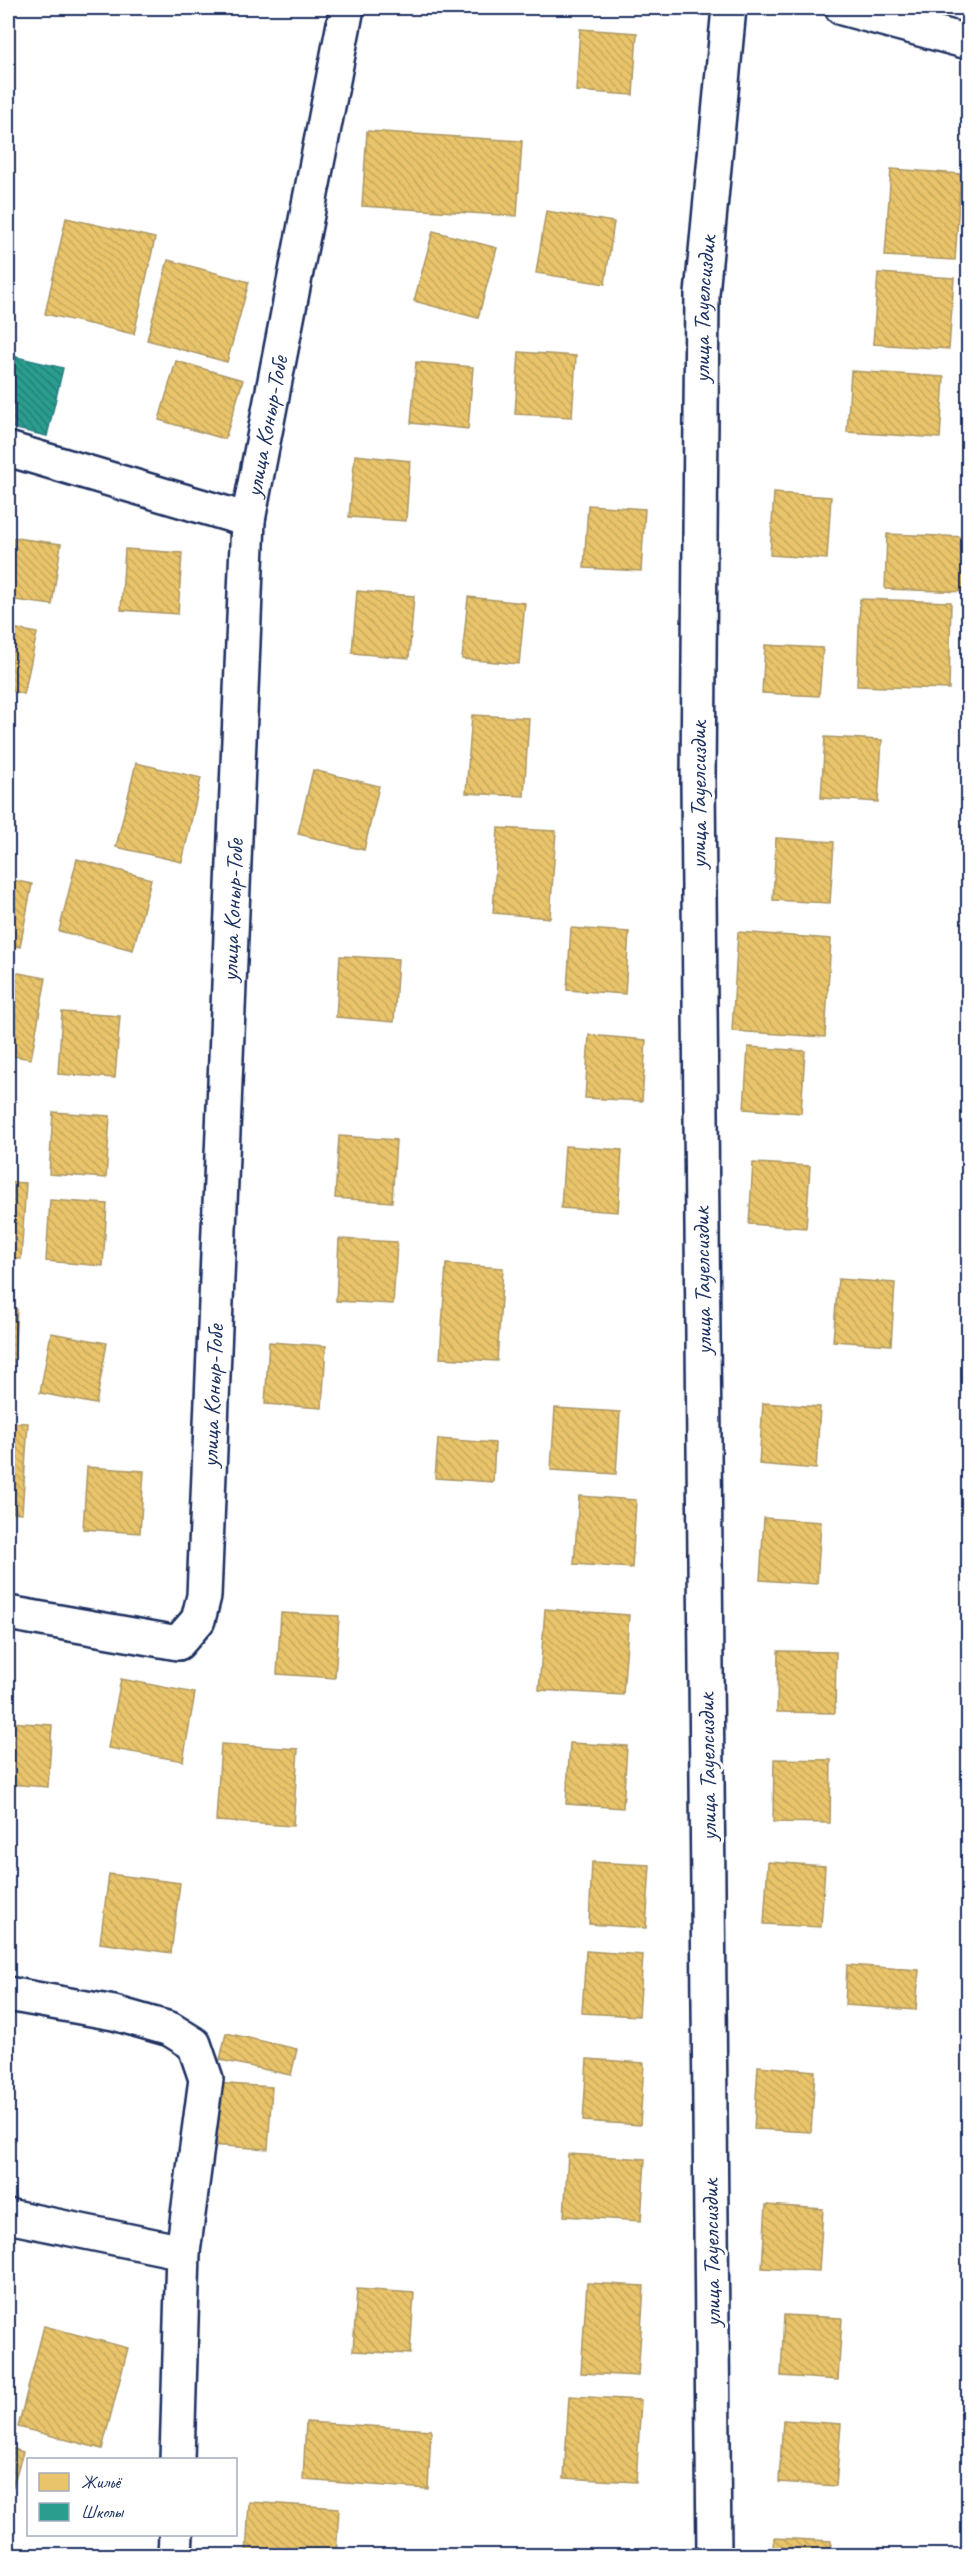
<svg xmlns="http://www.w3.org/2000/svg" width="976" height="2563" font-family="Caveat,sans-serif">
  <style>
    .homes { fill: url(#homes-back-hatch); stroke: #ab9766; stroke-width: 1.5 }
    .schools { fill: url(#schools-back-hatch); stroke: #267c80; stroke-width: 1.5 }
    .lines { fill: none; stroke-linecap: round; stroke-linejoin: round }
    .minor-casing { stroke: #1b2f5e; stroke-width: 38 }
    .minor { stroke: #fff; stroke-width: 33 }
    .labels { text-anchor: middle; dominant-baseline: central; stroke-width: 6; stroke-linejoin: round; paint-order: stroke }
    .street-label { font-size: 24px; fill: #1b2f5e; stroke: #fff }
  </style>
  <defs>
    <pattern id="homes-back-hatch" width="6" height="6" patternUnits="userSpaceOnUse" patternTransform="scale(1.5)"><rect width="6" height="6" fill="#e9c46a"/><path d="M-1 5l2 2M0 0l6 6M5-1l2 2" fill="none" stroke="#c7a95e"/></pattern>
    <pattern id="schools-back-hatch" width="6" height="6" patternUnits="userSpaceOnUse" patternTransform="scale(1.5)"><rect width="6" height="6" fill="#2a9d8f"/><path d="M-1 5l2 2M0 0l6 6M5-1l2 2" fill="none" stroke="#238078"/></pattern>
  </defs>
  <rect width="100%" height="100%" fill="#fff"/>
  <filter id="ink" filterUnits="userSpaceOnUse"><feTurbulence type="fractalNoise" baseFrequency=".0167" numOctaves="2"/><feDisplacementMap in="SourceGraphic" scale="12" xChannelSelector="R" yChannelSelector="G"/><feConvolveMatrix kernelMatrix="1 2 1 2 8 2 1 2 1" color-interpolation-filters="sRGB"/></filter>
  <g filter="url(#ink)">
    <g class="homes">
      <polygon points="580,29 637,33 633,95 576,91"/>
      <polygon points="367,131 522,141 517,216 362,206"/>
      <polygon points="891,169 961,174 955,260 885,256"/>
      <polygon points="546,211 614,222 605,284 536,273"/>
      <polygon points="66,218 155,238 134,334 45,314"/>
      <polygon points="433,231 497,248 478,318 414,301"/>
      <polygon points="168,260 249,282 227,362 147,340"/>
      <polygon points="878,273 954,278 949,349 873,344"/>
      <polygon points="519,352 576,356 572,417 515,414"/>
      <polygon points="176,361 243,380 225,439 159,420"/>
      <polygon points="416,362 473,367 468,429 411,423"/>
      <polygon points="851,371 944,377 940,438 847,432"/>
      <polygon points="355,455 410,461 406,521 349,517"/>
      <polygon points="774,493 831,497 827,559 770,555"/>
      <polygon points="588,505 645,509 641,571 584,568"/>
      <polygon points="887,534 968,537 968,592 885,589"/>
      <polygon points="8,537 61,544 52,605 8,599"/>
      <polygon points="125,549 182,553 178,614 121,610"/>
      <polygon points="357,591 414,596 409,658 352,653"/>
      <polygon points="468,597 525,603 519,664 462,659"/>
      <polygon points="860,599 951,602 949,689 857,686"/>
      <polygon points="8,627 37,633 24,694 8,690"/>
      <polygon points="765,645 823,648 819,696 762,693"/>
      <polygon points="472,715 529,718 524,796 466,793"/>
      <polygon points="825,737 882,740 878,802 821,798"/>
      <polygon points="136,763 201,778 182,862 116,847"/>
      <polygon points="313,770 379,786 364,850 298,834"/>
      <polygon points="498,828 556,831 550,918 493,913"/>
      <polygon points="776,838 834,842 830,903 773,900"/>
      <polygon points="77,859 151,879 133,950 59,931"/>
      <polygon points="8,879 32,884 20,947 8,944"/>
      <polygon points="571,928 629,932 625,994 567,990"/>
      <polygon points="738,932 831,939 825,1037 732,1031"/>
      <polygon points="340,956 398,959 394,1022 336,1017"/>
      <polygon points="8,971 46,978 31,1059 8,1055"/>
      <polygon points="62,1012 120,1016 115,1078 58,1074"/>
      <polygon points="589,1035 646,1040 642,1101 585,1098"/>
      <polygon points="748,1047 805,1051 801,1113 744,1109"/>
      <polygon points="53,1112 110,1116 106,1178 49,1174"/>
      <polygon points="339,1136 396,1140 392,1202 335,1198"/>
      <polygon points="565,1146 622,1150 618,1212 561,1208"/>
      <polygon points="753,1163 810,1166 806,1228 749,1224"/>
      <polygon points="8,1182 26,1183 21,1259 8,1258"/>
      <polygon points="50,1200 107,1204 103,1266 46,1261"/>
      <polygon points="339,1239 397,1242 393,1304 336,1301"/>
      <polygon points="446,1264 503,1268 497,1361 440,1358"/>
      <polygon points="838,1279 895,1283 891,1345 833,1341"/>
      <polygon points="8,1309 17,1309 12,1388 8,1387"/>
      <polygon points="51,1333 107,1343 96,1404 40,1393"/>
      <polygon points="269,1342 326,1346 322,1408 265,1404"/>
      <polygon points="763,1403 820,1407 816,1469 759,1464"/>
      <polygon points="555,1408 620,1412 616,1474 551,1470"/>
      <polygon points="8,1422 28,1423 22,1513 8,1512"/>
      <polygon points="438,1439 495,1443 493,1482 435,1478"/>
      <polygon points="87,1467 144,1471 140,1533 83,1529"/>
      <polygon points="579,1496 636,1500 632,1568 574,1564"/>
      <polygon points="764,1518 821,1522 817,1584 760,1580"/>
      <polygon points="545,1609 629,1615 623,1695 539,1690"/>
      <polygon points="281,1613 339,1616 335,1678 277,1674"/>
      <polygon points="778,1651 836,1652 835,1713 777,1712"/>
      <polygon points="121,1679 195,1693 183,1761 108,1748"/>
      <polygon points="8,1722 52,1725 48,1787 8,1784"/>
      <polygon points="570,1743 627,1746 623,1808 566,1804"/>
      <polygon points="221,1744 298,1749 293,1826 216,1821"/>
      <polygon points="774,1759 831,1760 830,1823 773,1822"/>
      <polygon points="592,1862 650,1865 646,1928 589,1924"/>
      <polygon points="768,1862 825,1866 821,1927 764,1924"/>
      <polygon points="109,1874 180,1883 171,1953 100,1943"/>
      <polygon points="586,1951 643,1955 639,2016 582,2013"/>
      <polygon points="847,1965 919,1970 916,2010 845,2005"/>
      <polygon points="226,2033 297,2049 291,2075 220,2060"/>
      <polygon points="587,2059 644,2063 640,2125 583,2121"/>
      <polygon points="758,2066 815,2071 811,2132 754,2129"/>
      <polygon points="214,2083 272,2087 268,2149 210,2145"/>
      <polygon points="568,2154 645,2159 641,2221 564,2216"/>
      <polygon points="766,2205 823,2209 819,2271 762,2268"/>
      <polygon points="587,2283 644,2286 638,2376 581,2373"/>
      <polygon points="357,2289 414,2293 410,2354 353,2351"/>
      <polygon points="784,2315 842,2318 838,2380 781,2376"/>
      <polygon points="44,2326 128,2348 102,2449 18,2427"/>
      <polygon points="569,2396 641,2400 636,2482 564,2478"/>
      <polygon points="783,2420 841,2424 836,2486 779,2482"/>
      <polygon points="306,2422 431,2430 428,2489 303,2480"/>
      <polygon points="8,2447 23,2452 8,2502"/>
      <polygon points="249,2502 339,2508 336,2556 246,2556"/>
      <polygon points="774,2538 831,2541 830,2556 772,2556"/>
    </g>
    <polygon class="schools" points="8,355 63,368 47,436 8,427"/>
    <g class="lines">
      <defs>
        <g id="minor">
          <polyline points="842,8 968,42"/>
          <polyline points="8,449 248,520"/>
          <path id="s1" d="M 8,1613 L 178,1643 L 198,1620 L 204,1596 L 248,520 L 347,8"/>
          <polyline points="8,1994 114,2013 170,2029 194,2044 206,2079 183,2252 177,2460"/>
          <polyline points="8,2216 183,2252"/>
          <polyline points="175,2556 176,2534"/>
          <path id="s2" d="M 714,2556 L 698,782 L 702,294 L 729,8"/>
        </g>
      </defs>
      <use href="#minor" class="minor-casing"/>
      <use href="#minor" class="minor"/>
    </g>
  </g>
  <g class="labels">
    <g class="street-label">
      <text stroke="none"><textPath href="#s2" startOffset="2247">улица Тауелсиздик</textPath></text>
      <text stroke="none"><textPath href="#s1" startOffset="1400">улица Коныр-Тобе</textPath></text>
      <text transform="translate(698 795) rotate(-90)">улица Тауелсиздик</text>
      <text stroke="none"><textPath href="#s1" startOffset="914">улица Коныр-Тобе</textPath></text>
      <text transform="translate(702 1281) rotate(-91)">улица Тауелсиздик</text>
      <text stroke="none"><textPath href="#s1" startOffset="428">улица Коныр-Тобе</textPath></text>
      <text transform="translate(707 1767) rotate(-91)">улица Тауелсиздик</text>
      <text transform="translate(711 2253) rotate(-91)">улица Тауелсиздик</text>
    </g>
  </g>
  <rect width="976" height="2563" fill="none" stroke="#fff" stroke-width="30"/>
  <rect x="15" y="15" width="946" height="2533" fill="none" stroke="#1b2f5e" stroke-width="2" filter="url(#ink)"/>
  <rect x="27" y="2458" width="210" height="78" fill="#ffffff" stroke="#a4acbf" stroke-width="1.5"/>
  <rect x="39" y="2473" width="30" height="18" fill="#e9c46a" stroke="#a4acbf" stroke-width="1.5"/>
  <text x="81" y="2488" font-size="18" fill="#1b2f5e">Жильё</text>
  <rect x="39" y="2503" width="30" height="18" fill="#2a9d8f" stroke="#a4acbf" stroke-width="1.5"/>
  <text x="81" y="2518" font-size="18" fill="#1b2f5e">Школы</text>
</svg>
